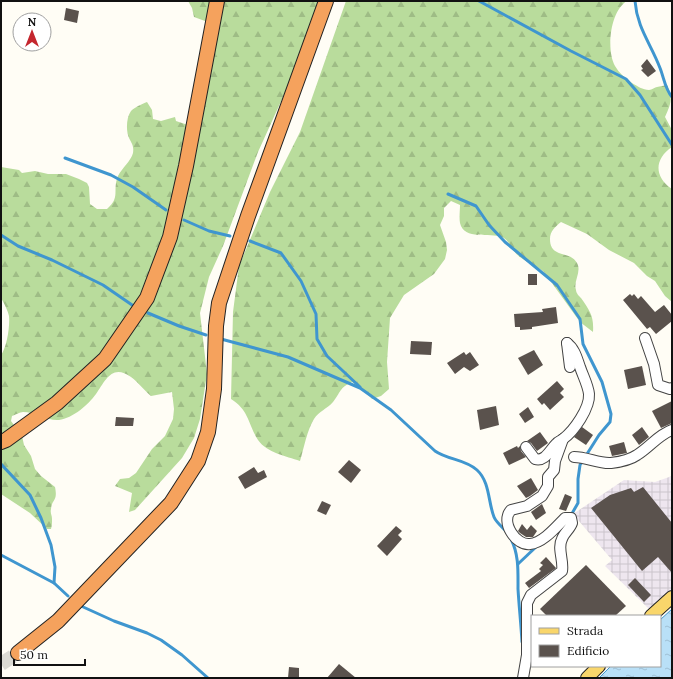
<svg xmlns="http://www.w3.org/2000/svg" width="673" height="679" font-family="Lora,serif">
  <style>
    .industrial { fill: url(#industrial-grid) }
    .forest { fill: url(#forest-firs) }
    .water { fill: url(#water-ripples); stroke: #3f96cf }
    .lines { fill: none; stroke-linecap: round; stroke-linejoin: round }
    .stream { stroke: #3f96cf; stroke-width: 3 }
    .building { fill: #5a524d }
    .highway-tunnel { stroke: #dbdad3; stroke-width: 14; stroke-dasharray: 14 7; stroke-linecap: butt }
    .minor-casing { stroke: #444; stroke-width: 12 }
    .major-casing { stroke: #222; stroke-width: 14 }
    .highway-casing { stroke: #222; stroke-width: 16 }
    .minor { stroke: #fff; stroke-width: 10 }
    .major { stroke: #f9d66b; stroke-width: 12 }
    .highway { stroke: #f5a25d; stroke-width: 14 }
  </style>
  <defs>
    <pattern id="industrial-grid" width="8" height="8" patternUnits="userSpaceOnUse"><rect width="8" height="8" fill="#eee6ef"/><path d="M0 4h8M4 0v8" fill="none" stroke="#cbc4cc"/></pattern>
    <pattern id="forest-firs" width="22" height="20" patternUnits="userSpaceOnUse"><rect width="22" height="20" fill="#b9dc9c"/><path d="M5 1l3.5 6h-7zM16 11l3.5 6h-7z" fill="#9ebc85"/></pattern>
    <pattern id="water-ripples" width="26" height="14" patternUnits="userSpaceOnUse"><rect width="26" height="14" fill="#b9e0f7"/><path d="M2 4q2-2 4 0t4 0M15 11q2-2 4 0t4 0" fill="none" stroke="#9ebfd3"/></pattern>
  </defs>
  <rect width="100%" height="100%" fill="#fffdf5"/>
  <polygon class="industrial" points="672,476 672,590 650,610 605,566 612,560 573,514 624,480 655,482"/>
  <g class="forest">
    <path d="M 188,1 L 319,1 L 288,86 L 258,152 L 223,246 L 209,277 L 200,313 L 207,374 L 200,419 L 194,438 L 182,458 L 135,510 L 129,512 L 132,493 L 115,486 L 120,479 L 129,478 L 136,473 L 152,449 L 165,436 L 173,419 L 174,409 L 172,392 L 151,396 C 144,390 138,382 131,377 C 112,363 105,381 96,394 C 88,405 73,418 59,420 C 47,421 35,412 23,412 C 20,412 15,415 12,416 L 11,421 L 22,436 L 24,445 L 31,456 L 35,469 L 41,476 L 55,487 C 58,502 52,498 51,509 C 50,513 52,515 52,519 C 52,522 52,526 51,529 L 47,529 L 30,513 L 1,494 L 1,355 C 7,347 10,326 9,316 C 8,311 4,303 1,298 L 1,167 L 19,170 L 22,173 L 35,171 L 48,174 L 66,174 L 79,179 L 87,183 L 89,187 L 90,204 L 97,209 L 107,209 C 121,197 112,191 118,176 C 122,168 131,161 133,153 C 134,146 132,144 129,138 C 126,131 126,118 131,111 C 135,107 142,104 147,102 L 152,110 L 153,119 L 161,121 L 175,117 L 176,121 L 191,126 L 216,25 L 194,17 L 192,8 Z"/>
    <path d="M 346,1 L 627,1 C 610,11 606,50 615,66 C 619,73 625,78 632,83 C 637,86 643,90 649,90 C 652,90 655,87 657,87 C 660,86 664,86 667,85 C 673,99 671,104 665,117 L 672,130 L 672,147 C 654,159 654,177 672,189 L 672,302 L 665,296 L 655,281 L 647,276 L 634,263 L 609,250 L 587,234 L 561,222 C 555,227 550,231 550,239 C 550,259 570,250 577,263 C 582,272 573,281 576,290 C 576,293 579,296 581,298 C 590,311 594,316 593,332 L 580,322 L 544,272 C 535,264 521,261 514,251 C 510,245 508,240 502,237 C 490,232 464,241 460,223 C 459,218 460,210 460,205 L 451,201 L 444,208 L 444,216 L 440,225 L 446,242 L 447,250 L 445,259 L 434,274 L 404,295 L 390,318 L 387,362 L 389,389 L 381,396 L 372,399 L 366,392 L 352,382 C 339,388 341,392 333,402 C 327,409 319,411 314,419 C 307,430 304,448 300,461 C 286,456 267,453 258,440 C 248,424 249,410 231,399 L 233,312 L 239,266 L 270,192 L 300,132 Z"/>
  </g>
  <polygon class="water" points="672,609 672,678 599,678 611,666 660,666 660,620"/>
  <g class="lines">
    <g class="stream">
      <polyline points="479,1 571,51 626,79 640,95 672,145"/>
      <path d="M 635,1 C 637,28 651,44 660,68 C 664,78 665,89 672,97"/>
      <polyline points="65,158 111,175 133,187 166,210"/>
      <polyline points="448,194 476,206 489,225 505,242 557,285 580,319 583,344 602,382 611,414 610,422 599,435 580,465 578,479 578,503 570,517"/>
      <polyline points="184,220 209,231 230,236"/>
      <polyline points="1,235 18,246 52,260 103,285 135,307"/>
      <polyline points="250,241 281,253 301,281 316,314 317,339 327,356 360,387"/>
      <polyline points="148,313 179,326 206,335"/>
      <path d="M 221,339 L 288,357 L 360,388 L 391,410 L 435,451 C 448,460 465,459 477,470 C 490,482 488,502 494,517 C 496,522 502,527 506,531"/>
      <polyline points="1,464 30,495 41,518 51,545 55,567 54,583"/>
      <path d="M 511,539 C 519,555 518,571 518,589 C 519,606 521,624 522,642"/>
      <polyline points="1,555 54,583 68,596"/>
      <polyline points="518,564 537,546"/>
      <polyline points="81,606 114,621 147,633 161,640 182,655 208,678"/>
    </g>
  </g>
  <g class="building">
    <polygon points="66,8 79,11 77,23 64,20"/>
    <polygon points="647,59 656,71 648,77 641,70 643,69 641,66"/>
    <rect x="528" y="274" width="9" height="11"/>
    <polygon points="630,294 632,296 634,294 638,299 641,296 655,312 664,305 672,315 672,321 656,334 650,327 647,329 623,300"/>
    <polygon points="556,307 558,323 532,327 532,329 520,330 520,327 515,327 514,314 543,312 542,309"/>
    <polygon points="411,341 432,342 431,355 410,354"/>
    <polygon points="534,350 543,365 528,375 518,358"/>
    <polygon points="464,352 466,355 470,352 479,365 470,371 464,367 455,374 447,363"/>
    <polygon points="642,366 646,385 628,389 624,370"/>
    <polygon points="557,381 564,389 560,393 564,397 550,410 544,403 542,405 537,399"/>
    <polygon points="672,401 672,423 661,428 652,411"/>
    <polygon points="496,406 499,425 480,430 477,410"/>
    <polygon points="528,407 534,417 525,423 519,414"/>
    <polygon points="116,417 134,418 133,426 115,426"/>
    <polygon points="582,427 593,435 586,445 574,437"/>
    <polygon points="642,427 649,437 639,445 632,435"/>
    <polygon points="540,432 548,443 537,451 531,443 527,441"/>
    <polygon points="624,442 627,453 612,456 609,446"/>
    <polygon points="517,446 518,448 520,446 521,451 526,457 509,465 503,453"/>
    <polygon points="349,460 361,470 351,483 338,472"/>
    <polygon points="254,467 258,473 264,470 267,477 245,489 238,477"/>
    <polygon points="531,478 538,490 530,496 526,498 517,486"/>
    <polygon points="643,487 672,523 672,573 658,557 642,571 591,508 610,495 631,488 634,492"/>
    <polygon points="565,494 572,497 566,511 559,509"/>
    <polygon points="322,501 331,505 326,515 317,511"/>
    <polygon points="542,504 546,513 536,520 531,512"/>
    <polygon points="522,524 527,530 531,525 537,531 533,537 526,537 520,533 518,531"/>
    <polygon points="396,526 402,531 398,535 402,539 387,556 377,546"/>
    <polygon points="546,557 556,568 529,588 525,583 541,571 539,569 543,565 540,563"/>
    <polygon points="586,565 626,606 615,616 547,616 540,609"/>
    <polygon points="635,578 651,595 644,602 628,585"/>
    <polygon points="339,664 356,678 327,678"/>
    <polygon points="289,667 299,668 299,678 288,678"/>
  </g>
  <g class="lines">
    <polyline class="highway-tunnel" points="1,664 18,653"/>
    <defs>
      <g id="minor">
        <polyline points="645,338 654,364 658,385 670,389 672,388"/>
        <polyline points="567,343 570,367"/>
        <path d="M 526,447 L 535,459 C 545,462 550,450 556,444 C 558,441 561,441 563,439 C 574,431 590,408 589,394 C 588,385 583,376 580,367 C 577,359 575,349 567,343"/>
        <path d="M 574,457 C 587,457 599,464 611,463 C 619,462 630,460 637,455 C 650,447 658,435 672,430"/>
        <path d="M 523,678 L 527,655 L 527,603 L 531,595 L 562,571 C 564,561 557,548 562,539 C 564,533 570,529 572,523 L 571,518 L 565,518 C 556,527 543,543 530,544 C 516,546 500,522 511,510 L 527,506 L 542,496 L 548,486 L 548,477 L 554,470 L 555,461 L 563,439"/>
      </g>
      <g id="major">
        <polyline points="651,616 672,597"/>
        <polyline points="587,678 599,666"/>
      </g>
      <g id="highway">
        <polyline points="1,442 6,440 57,403 105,359 147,298 170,237 186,166 217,1"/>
        <polyline points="18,653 58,621 171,503 198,461 208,432 214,389 216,326 219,303 248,216 326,1"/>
      </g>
    </defs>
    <use href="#minor" class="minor-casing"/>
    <use href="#major" class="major-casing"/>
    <use href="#highway" class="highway-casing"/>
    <use href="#minor" class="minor"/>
    <use href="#major" class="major"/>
    <use href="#highway" class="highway"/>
  </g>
  <rect width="673" height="679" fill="none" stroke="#111111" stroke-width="4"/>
  <rect x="531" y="615" width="130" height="52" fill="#ffffff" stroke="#a0a0a0"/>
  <rect x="539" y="628" width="20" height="6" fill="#f9d66b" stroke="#a0a0a0"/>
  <text x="567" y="635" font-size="12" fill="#111111">Strada</text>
  <rect x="539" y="645" width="20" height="12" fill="#5a524d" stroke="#a0a0a0"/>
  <text x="567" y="655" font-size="12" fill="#111111">Edificio</text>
  <g transform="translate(32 32)"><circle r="19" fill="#ffffff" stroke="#a0a0a0"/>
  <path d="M0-3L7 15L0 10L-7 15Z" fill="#c4262e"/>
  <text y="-6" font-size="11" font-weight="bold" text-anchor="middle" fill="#111111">N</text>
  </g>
  <path d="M14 659v6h71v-6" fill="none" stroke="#111111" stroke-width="2"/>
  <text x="20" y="659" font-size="12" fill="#111111" stroke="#ffffff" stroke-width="3" paint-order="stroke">50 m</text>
</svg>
